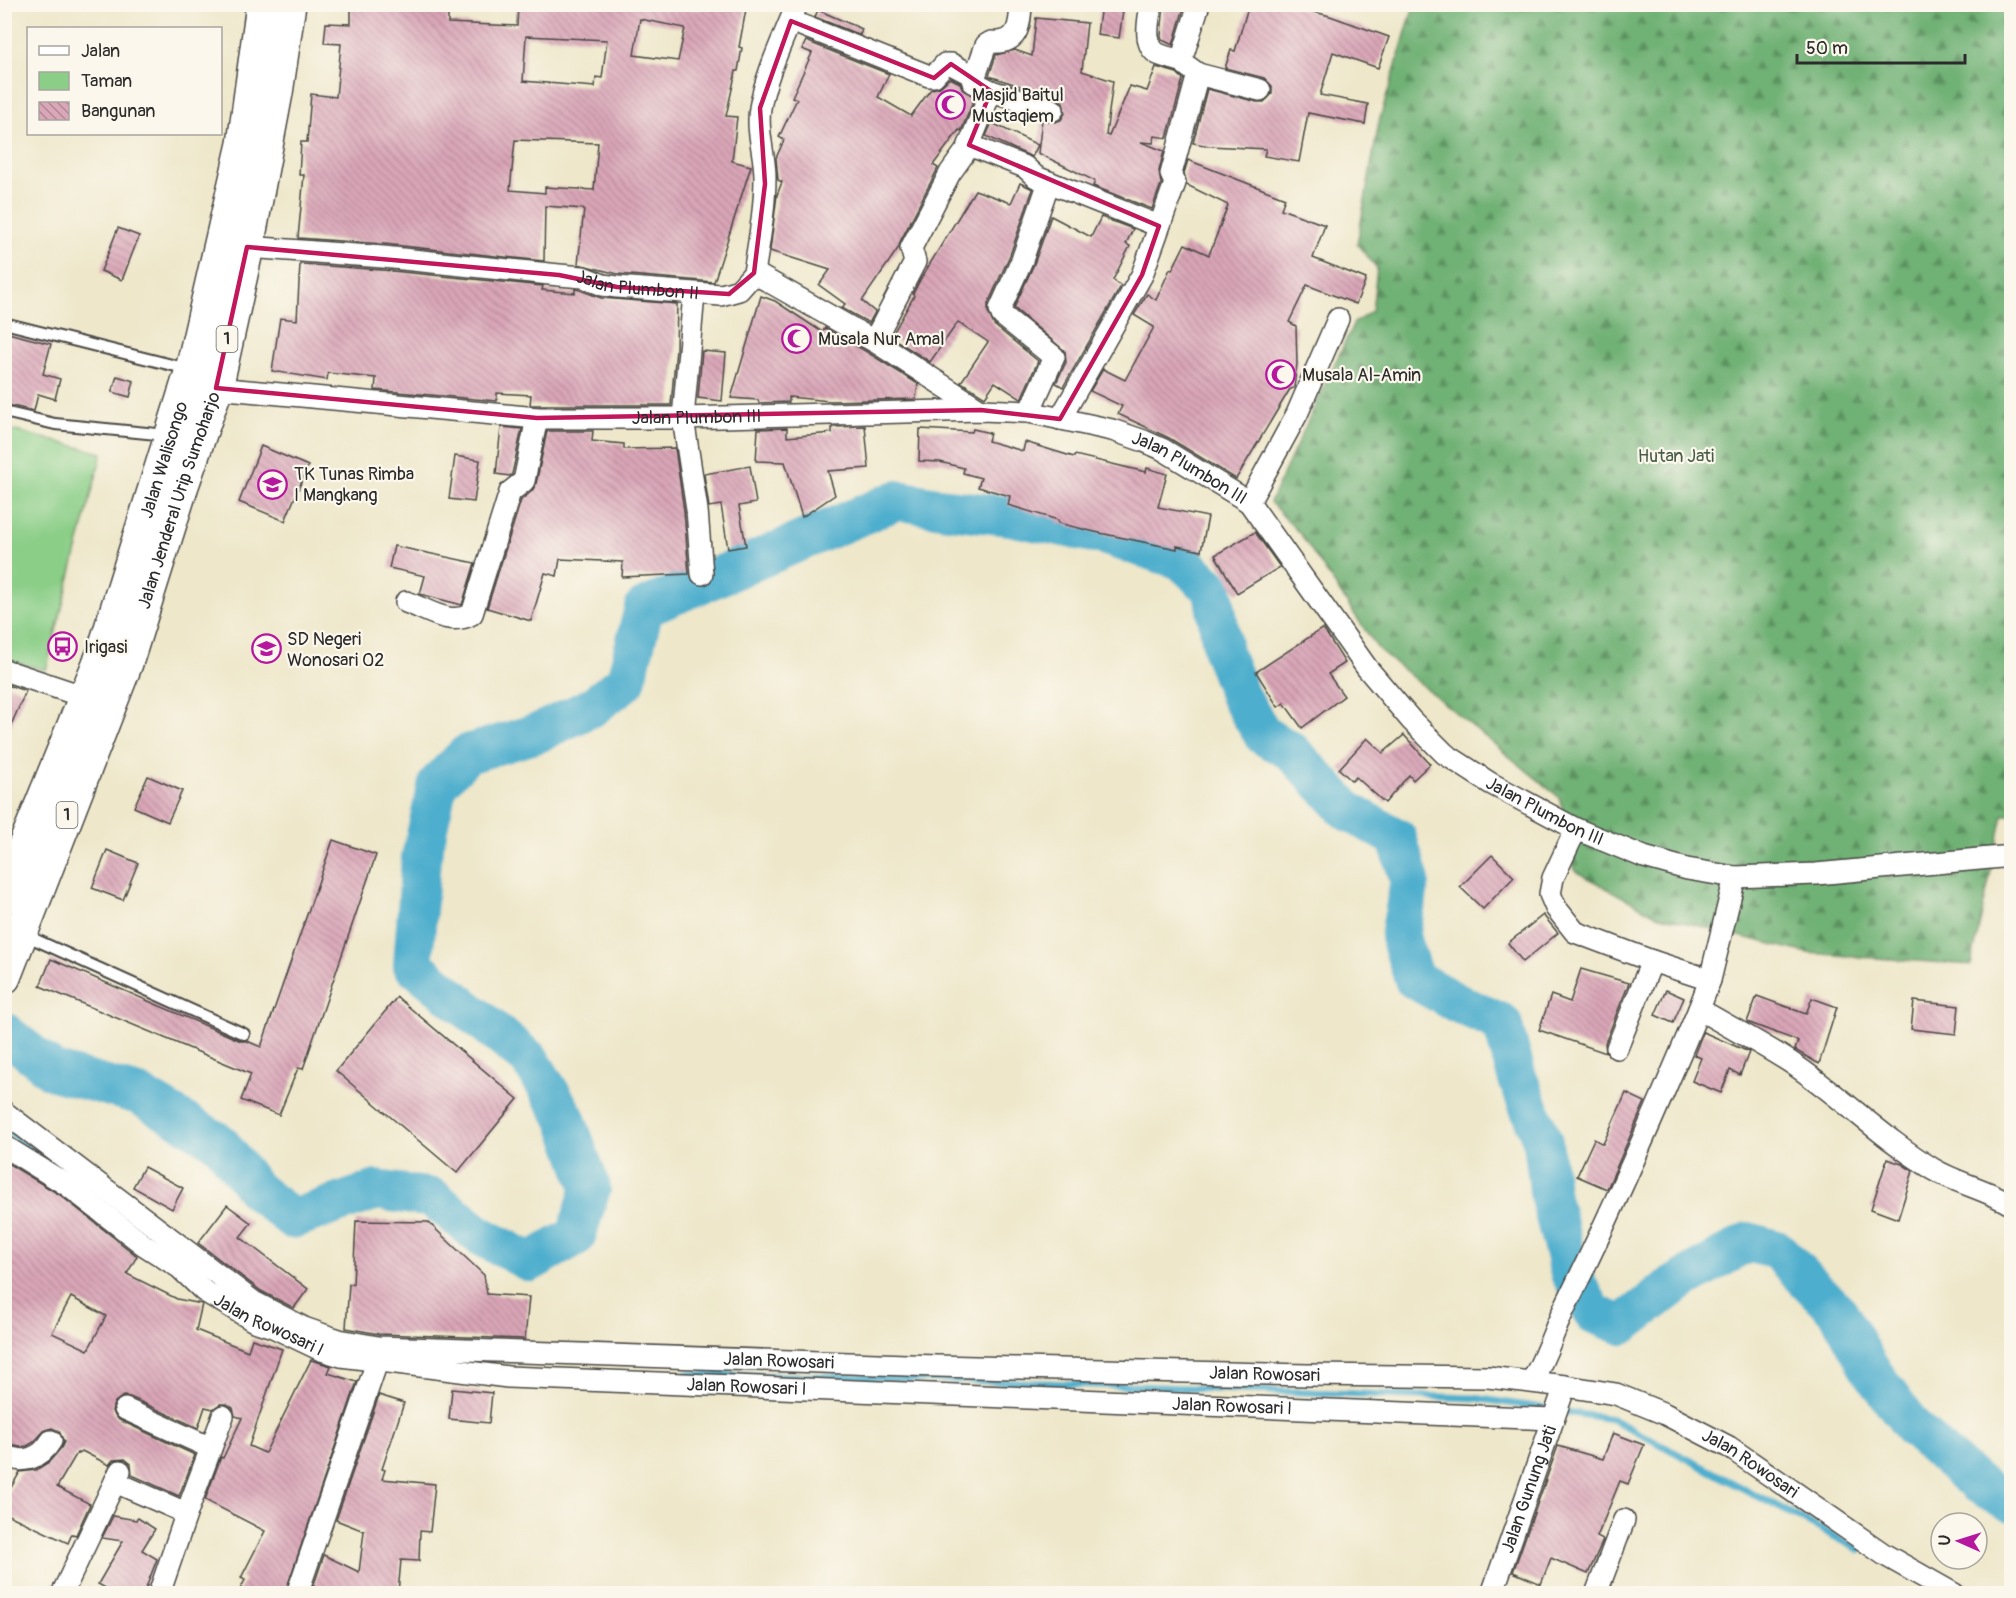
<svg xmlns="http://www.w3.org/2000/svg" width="2016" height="1598" font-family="Pangolin,sans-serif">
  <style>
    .green { fill: #8ace87; stroke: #5a7c59; stroke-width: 1.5 }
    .forest { fill: url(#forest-firs); stroke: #4d6e50; stroke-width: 1.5 }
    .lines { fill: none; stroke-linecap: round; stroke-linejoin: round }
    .stream { stroke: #4eaecd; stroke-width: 7 }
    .river { stroke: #4eaecd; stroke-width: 40 }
    .building { fill: url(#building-back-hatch); fill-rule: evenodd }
    .lane-casing { stroke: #484743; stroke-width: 14 }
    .street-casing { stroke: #484743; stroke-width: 24 }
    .highway-casing { stroke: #484743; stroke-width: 36 }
    .lane { stroke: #fff; stroke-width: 10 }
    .street { stroke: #fff; stroke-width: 21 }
    .highway { stroke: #fff; stroke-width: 33 }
    .marked { fill: none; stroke: #c2185b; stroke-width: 4.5; stroke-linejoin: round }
    .labels { text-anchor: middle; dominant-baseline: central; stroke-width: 4.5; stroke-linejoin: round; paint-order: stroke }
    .shield { fill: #fbf7ec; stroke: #696865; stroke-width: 1.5 }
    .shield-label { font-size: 16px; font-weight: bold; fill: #2b2b2b }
    .poi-label { font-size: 18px; fill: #2b2b2b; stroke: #fbf7ec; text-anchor: start }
    .street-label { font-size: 18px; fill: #2b2b2b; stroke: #fbf7ec }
    .park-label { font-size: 18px; fill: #485c47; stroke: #fbf7ec }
  </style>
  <defs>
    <pattern id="forest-firs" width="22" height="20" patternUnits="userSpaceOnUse" patternTransform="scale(1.5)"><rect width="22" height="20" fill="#6fb174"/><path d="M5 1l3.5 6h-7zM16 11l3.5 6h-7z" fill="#5b905f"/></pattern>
    <pattern id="building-back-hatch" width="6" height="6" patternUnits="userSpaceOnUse" patternTransform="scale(1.5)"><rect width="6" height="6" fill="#daa6b8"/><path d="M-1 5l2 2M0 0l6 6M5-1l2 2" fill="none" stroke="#b18796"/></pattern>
  </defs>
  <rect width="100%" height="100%" fill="#fbf7ec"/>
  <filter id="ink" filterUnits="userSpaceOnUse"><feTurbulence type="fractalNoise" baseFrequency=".0167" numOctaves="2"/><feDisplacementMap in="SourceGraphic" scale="12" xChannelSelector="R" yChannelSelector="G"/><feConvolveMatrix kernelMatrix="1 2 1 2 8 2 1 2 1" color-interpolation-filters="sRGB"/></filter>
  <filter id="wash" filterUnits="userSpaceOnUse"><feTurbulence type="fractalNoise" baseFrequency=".008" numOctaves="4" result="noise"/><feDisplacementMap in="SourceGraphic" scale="24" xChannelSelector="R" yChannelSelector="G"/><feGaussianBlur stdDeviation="1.35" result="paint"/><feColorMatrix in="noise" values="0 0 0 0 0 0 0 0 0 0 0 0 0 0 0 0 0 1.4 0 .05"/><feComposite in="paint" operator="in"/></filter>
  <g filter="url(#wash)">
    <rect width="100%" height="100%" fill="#eee7ca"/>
    <polygon class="green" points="4,428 102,453 46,670 5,660"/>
    <polygon class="forest" points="1414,5 2011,5 2012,815 2003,815 1971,965 1807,953 1656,915 1575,871 1560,798 1378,649 1301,535 1270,502 1354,323 1372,311 1377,268 1357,244 1379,122"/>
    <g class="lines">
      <g class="stream">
        <polyline points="4,1128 44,1160"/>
        <polyline points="687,1374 869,1377 1475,1398 1548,1409"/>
        <polyline points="1559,1411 1612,1419 1860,1550"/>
      </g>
      <polyline class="river" points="4,1032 53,1071 139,1095 220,1143 255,1189 292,1219 377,1190 433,1198 479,1235 530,1262 576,1236 591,1188 565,1117 530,1060 413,965 421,858 438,783 467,754 538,733 592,707 626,681 644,608 897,500 948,509 1009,516 1103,535 1181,560 1213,590 1223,652 1240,697 1264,736 1291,751 1348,811 1397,838 1410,881 1400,937 1414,979 1457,1003 1502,1023 1517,1077 1543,1142 1550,1198 1570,1273 1594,1314 1622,1325 1673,1286 1748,1242 1777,1250 1839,1313 1868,1366 1914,1429 1975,1482 2012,1503"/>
    </g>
    <g id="blocks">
      <g class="building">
        <path d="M 351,4 L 448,4 L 448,23 L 517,26 L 518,4 L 667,4 L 698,10 L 700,4 L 747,4 L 739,47 L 742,48 L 738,71 L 736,71 L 726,116 L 737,117 L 732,161 L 751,166 L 714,282 L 618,274 L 578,264 L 584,209 L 545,206 L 544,261 L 384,244 L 298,238 L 304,175 L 299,175 L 301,142 L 307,142 L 311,94 L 336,97 L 341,44 L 324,43 L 326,23 L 351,24 ZM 640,19 L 685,28 L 678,61 L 634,55 ZM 526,36 L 607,40 L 602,78 L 596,77 L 595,87 L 523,81 ZM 515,140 L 598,143 L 594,190 L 545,187 L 545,193 L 510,190 Z"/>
        <polygon points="1101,4 1124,4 1119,38 1097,35"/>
        <polygon points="1164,4 1185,4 1173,45 1162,40 1161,36"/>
        <polygon points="1249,4 1283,4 1330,16 1389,37 1378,68 1333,52 1320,95 1368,104 1365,124 1308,113 1299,162 1264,156 1266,149 1210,146 1193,143 1207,89 1257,102 1264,102 1272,94 1272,86 1264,78 1225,68 1231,50 1235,51"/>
        <polygon points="818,10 862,29 860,35 815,17"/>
        <polygon points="1036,18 1087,23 1082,71 1113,81 1106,135 1109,136 1130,86 1147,91 1156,67 1177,73 1183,79 1167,138 1155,136 1153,143 1141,142 1164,151 1159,171 1161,184 1152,209 1093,186 1095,181 1038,153 1042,120 1055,122 1061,120 1065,113 1063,102 1057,98 989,76 996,55 1015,50 1032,56"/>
        <polygon points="806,41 889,74 878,97 911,116 931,89 940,87 950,78 960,83 963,90 975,97 961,131 959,130 933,165 938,168 900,242 899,247 862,301 875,312 869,323 842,308 845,304 819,285 830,270 770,251 777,195 782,182 778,180 776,158 784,140 779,137 797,99 792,97 812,53 802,49"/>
        <polygon points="992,123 1038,145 1032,157 986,136"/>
        <polygon points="1188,160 1285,198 1281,209 1325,225 1313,258 1366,279 1356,304 1307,285 1289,322 1296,326 1297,364 1294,388 1290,389 1236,479 1169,438 1118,414 1122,406 1090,391 1103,369 1125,380 1154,327 1134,315 1147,294 1156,300 1170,269 1172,270 1185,244 1209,255 1228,205 1187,185 1184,173"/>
        <polygon points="1020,183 1033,189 1010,255 988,304 988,312 994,325 1038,361 1021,399 995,382 985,397 961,382 988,342 958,322 930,362 891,337 914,296 913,294 920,280 975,190 1011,203"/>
        <polygon points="1051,216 1091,237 1101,217 1133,229 1126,244 1130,246 1113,280 1121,286 1063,387 1056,383 1066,362 1065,351 1014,308 1034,264"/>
        <polygon points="118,228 139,236 122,280 101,271"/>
        <polygon points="300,264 382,270 543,286 542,290 575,293 575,289 580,290 601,298 677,304 676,349 671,405 530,405 531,395 497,393 497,401 375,390 376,378 328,373 327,380 272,371 280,318 297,320"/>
        <polygon points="761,296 775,301 822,332 825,328 867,352 918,384 916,399 830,401 789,397 789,402 759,403 758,400 731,398"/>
        <polygon points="4,332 51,344 43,374 60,379 55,399 38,394 34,411 4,404"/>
        <polygon points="702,351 726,353 722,401 698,398"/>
        <polygon points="117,376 134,381 130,397 112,392"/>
        <polygon points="865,426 869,468 828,471 835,495 802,517 785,462 756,461 758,429 787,428 787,437 832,433 832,427"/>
        <polygon points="501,427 522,429 512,474 510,476 496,474"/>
        <polygon points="920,429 972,432 973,429 990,433 988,441 1023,451 1025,442 1074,457 1075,455 1146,472 1147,468 1167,474 1158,507 1208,517 1201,551 1177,546 1177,549 1095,532 1058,523 1058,520 1008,505 1010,496 978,487 981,478 963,473 964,468 940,462 919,461"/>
        <polygon points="547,431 593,431 592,441 624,444 624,449 675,448 684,511 689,574 622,577 623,562 560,559 557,576 545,573 531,621 487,608 521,500 532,491 536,484"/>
        <polygon points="261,446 308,466 285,521 239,502"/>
        <polygon points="455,456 480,460 474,502 449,499"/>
        <polygon points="750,466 756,503 739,506 746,546 728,549 721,505 709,507 704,474"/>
        <polygon points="1255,532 1280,567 1237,593 1215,555"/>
        <polygon points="394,546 475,563 462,605 420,594 425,576 389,568"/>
        <polygon points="1323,628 1345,663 1328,674 1344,696 1302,728 1284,703 1278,707 1256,672"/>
        <polygon points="4,684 26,691 4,741"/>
        <polygon points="1404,735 1430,764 1413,780 1409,775 1385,803 1356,777 1352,781 1339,769 1367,738 1383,753"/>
        <polygon points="148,776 182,791 168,822 134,807"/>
        <polygon points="333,840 376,855 303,1069 298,1068 279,1115 241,1100 251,1074 40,986 51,959 241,1041 247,1041 261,1047"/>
        <polygon points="107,850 138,863 123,900 92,888"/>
        <polygon points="1492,855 1514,877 1483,909 1460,887"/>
        <polygon points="1543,915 1558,933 1523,962 1508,943"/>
        <polygon points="1581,969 1629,983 1605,1043 1606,1053 1539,1030 1551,995 1570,1002"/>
        <polygon points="1666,990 1684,998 1673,1023 1655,1015"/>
        <polygon points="1757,996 1806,1014 1812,998 1837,1007 1819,1064 1795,1050 1798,1041 1747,1022"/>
        <polygon points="397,997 518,1099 457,1173 336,1071"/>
        <polygon points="1914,1001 1959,1006 1956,1034 1911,1029"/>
        <polygon points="1703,1032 1749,1052 1740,1075 1730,1070 1721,1093 1692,1081 1701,1058 1694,1055"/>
        <polygon points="1626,1093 1645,1102 1607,1189 1577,1176 1594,1139 1603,1144"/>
        <polygon points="1887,1159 1902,1164 1913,1171 1898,1219 1871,1209"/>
        <path d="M 4,1161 L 60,1195 L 137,1256 L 127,1274 L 177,1299 L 202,1304 L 196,1330 L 248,1351 L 252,1339 L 282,1349 L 249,1446 L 265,1453 L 311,1360 L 331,1366 L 328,1373 L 357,1382 L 285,1593 L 238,1593 L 245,1580 L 241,1578 L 265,1531 L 205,1500 L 221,1457 L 223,1458 L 242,1418 L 235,1416 L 233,1408 L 227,1404 L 220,1404 L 213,1409 L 205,1407 L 198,1428 L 130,1397 L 123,1396 L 114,1403 L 112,1411 L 119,1420 L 195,1455 L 179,1496 L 132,1475 L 131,1464 L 125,1459 L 113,1460 L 109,1465 L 82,1451 L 79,1454 L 77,1453 L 57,1487 L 90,1504 L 76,1535 L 72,1534 L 68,1543 L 4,1513 L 4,1500 L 20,1472 L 36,1470 L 49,1462 L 61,1448 L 64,1442 L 59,1431 L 52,1428 L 45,1430 L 34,1442 L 27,1446 L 19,1447 L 4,1443 ZM 71,1297 L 106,1316 L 88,1350 L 52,1333 Z"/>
        <polygon points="144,1167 183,1188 172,1209 133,1187"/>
        <polygon points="227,1205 251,1223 240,1237 308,1289 294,1308 261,1291 198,1243"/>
        <polygon points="356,1221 428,1222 484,1275 487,1294 529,1297 525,1339 379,1334 346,1328 349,1284 353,1284"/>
        <polygon points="452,1389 492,1393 489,1423 449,1419"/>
        <polygon points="379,1395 404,1403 382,1469 385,1470 382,1479 435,1484 430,1532 420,1531 419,1561 401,1560 398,1593 311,1593 324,1555 359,1572 364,1531 336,1520"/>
        <polygon points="1613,1433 1644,1445 1628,1484 1620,1481 1597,1537 1603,1540 1588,1574 1551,1558 1541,1584 1513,1572 1558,1446 1603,1459"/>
        <polygon points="113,1516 136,1520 138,1518 155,1529 142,1550 157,1559 144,1593 115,1593 98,1584 123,1541 102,1538"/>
      </g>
    </g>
  </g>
  <g filter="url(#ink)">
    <use href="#blocks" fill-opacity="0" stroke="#484743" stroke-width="1.5"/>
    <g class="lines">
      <defs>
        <g id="lane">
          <polyline points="4,323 188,369"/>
          <polyline points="4,412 55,424 167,435"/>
          <polyline points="25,935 244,1034"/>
        </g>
        <g id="street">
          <path d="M 1151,4 C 1149,19 1142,45 1158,54 C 1165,57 1174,59 1181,61 L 1199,4"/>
          <polyline points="791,21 929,76 934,76 945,64 951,64 974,76"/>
          <polyline points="1187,66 1198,74 1260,90"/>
          <polyline points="991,91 1053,110"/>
          <polyline points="969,145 1025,167 1036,177 1159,226"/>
          <path id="s1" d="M 247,247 L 383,257 L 559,275 L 583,277 L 603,285 L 617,287 L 721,295 L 739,290 L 754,273"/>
          <path d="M 754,273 C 759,242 765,208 765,177 C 765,154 756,131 760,108 C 766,73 784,38 797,4"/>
          <polyline points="754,273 874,341 981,410"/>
          <polyline points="694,294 683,418 697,510 702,574"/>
          <path d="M 874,341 L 915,262 L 911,248 L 950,173 L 968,148 L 991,91 L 973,82 L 986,45 L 991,42 C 1018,44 1020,27 1021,4"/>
          <path id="s2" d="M 216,388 L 537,418 L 683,418 L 981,410 L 1029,412 L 1112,430 L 1144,441 L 1162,449 L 1249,502 L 1367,668 L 1411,720 L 1445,754 L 1490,783 L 1576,829 L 1644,857 L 1687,869 L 1735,877 L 1816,874 L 2012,856"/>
          <polyline points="1029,412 1054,357 1002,315 1000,309 1022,260 1049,182"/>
          <polyline points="1060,419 1142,275 1175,183 1171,174 1198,74"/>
          <polyline points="1249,502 1297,414 1338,319"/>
          <path d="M 406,602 C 427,609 450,627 472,614 L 510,492 L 524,481 L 537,418"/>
          <polyline points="4,670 85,697"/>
          <polyline points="1576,829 1553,878 1550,894 1556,908 1575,932 1652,961 1710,980"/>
          <path d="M 1699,1009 C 1729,1027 1761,1043 1790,1062 C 1840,1095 1882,1138 1933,1169 C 1958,1184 1987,1189 2012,1205"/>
          <polyline points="1617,1048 1652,961"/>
          <path id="s3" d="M 4,1112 L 254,1302 L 304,1328 L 324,1335 L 339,1340 L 378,1347 L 936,1366 L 1308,1375 L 1488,1377 L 1565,1386 L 1616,1394 L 1665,1414 L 1729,1447 L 1885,1555 L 1954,1594"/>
          <path id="s4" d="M 4,1146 L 67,1185 L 144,1245 L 180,1268 L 204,1291 L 254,1321 L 273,1327 L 321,1350 L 341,1356 L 508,1377 L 1552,1419"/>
          <path d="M 1532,1381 C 1546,1356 1554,1330 1566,1305 C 1614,1208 1657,1109 1699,1009 L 1710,980 L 1735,877"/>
          <polyline points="125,1409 211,1448"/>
          <path d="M 4,1455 C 23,1465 41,1458 51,1441"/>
          <polyline points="115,1482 186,1513"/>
          <polyline points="62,1594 120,1471"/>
          <polyline points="159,1594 187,1512 223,1416"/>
          <polyline points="297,1594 377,1362"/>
          <path id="s5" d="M 1492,1594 L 1565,1386"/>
          <polyline points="1596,1594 1624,1520"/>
        </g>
        <g id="highway">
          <path id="s6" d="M 4,897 L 103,654 L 192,370 L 244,144 L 263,4"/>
          <path id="s7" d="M 4,977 L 126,663 L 182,485 L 216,388 L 247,247 L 276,93 L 289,4"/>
        </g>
      </defs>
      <use href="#lane" class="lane-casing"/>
      <use href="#street" class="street-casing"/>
      <use href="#highway" class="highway-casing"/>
      <use href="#lane" class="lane"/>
      <use href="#street" class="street"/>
      <use href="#highway" class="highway"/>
    </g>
  </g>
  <path class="marked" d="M 791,21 L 934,78 L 951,64 L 991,91 L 969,145 L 1159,226 L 1142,275 L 1060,419 L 981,410 L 537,418 L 216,388 L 247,247 L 559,275 L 617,287 L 729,294 L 754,273 L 765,184 L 760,108 Z"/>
  <defs>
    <symbol id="mosque-ring" viewBox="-11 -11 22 22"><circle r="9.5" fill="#fbf7ec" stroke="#b5179e" stroke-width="1.5"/><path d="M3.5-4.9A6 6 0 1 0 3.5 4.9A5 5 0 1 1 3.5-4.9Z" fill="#b5179e"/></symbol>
    <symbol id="school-ring" viewBox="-11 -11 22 22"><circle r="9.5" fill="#fbf7ec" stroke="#b5179e" stroke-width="1.5"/><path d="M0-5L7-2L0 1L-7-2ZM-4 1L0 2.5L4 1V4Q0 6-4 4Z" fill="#b5179e"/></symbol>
    <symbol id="bus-ring" viewBox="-11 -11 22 22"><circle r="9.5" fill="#fbf7ec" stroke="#b5179e" stroke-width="1.5"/><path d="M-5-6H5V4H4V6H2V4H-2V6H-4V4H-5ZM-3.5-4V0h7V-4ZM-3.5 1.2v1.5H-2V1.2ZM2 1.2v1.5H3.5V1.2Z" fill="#b5179e"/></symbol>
  </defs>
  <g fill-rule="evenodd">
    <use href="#mosque-ring" x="934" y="88" width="33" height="33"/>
    <use href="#mosque-ring" x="780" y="322" width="33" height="33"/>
    <use href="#mosque-ring" x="1264" y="358" width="33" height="33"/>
    <use href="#school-ring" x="256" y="468" width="33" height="33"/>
    <use href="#bus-ring" x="46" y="630" width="33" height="33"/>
    <use href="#school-ring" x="250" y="632" width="33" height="33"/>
  </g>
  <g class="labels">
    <g class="shield">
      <rect x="216.5" y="326" width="21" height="26" rx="4.5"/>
      <rect x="56.5" y="802" width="21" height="26" rx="4.5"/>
    </g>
    <g class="shield-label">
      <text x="227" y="339">1</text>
      <text x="67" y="815">1</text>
    </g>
    <g class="poi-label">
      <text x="972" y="95">Masjid Baitul<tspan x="972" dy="21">Mustaqiem</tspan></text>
      <text x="818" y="339">Musala Nur Amal</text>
      <text x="1302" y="375">Musala Al-Amin</text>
      <text x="294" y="474">TK Tunas Rimba<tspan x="294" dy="21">I Mangkang</tspan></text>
      <text x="287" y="639">SD Negeri<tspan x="287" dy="21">Wonosari 02</tspan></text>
      <text x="84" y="647">Irigasi</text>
    </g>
    <g class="street-label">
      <text stroke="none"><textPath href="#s1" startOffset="393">Jalan Plumbon II</textPath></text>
      <text stroke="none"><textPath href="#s2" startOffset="482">Jalan Plumbon III</textPath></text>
      <text stroke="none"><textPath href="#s6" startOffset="466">Jalan Walisongo</textPath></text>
      <text stroke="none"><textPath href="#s2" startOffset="986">Jalan Plumbon III</textPath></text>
      <text stroke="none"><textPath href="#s7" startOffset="508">Jalan Jenderal Urip Sumoharjo</textPath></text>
      <text stroke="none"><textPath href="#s2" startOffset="1490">Jalan Plumbon III</textPath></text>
      <text stroke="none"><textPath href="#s4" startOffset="321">Jalan Rowosari I</textPath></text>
      <text stroke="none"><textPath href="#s3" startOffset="848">Jalan Rowosari</textPath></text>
      <text stroke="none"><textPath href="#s3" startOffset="1334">Jalan Rowosari</textPath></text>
      <text stroke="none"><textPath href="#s4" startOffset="807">Jalan Rowosari I</textPath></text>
      <text stroke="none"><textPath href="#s4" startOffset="1293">Jalan Rowosari I</textPath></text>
      <text stroke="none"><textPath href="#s3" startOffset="1838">Jalan Rowosari</textPath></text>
      <text stroke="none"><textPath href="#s5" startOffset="111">Jalan Gunung Jati</textPath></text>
    </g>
    <g class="park-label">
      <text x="1676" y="456">Hutan Jati</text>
    </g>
  </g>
  <rect width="2016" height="1598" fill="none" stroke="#fbf7ec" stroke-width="24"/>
  <rect x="27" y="27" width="195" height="108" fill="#fbf7ec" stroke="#a8a59f" stroke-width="1.5"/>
  <rect x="39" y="46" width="30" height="9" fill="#ffffff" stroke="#a8a59f" stroke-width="1.5"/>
  <text x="81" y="57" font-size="18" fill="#2b2b2b">Jalan</text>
  <rect x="39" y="72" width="30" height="18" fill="#8ace87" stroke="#a8a59f" stroke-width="1.5"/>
  <text x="81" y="87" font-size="18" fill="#2b2b2b">Taman</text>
  <rect x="39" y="102" width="30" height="18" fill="url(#building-back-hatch)" stroke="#a8a59f" stroke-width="1.5"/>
  <text x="81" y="117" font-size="18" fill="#2b2b2b">Bangunan</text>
  <g transform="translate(1959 1541) rotate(273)"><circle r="28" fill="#fbf7ec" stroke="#a8a59f" stroke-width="1.5"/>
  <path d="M0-4.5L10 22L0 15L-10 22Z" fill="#b5179e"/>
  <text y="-9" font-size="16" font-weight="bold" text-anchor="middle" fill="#2b2b2b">U</text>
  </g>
  <path d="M1797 54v9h168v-9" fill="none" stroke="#2b2b2b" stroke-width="3"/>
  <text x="1806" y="54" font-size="18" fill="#2b2b2b" stroke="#fbf7ec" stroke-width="4.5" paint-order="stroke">50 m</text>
</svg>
